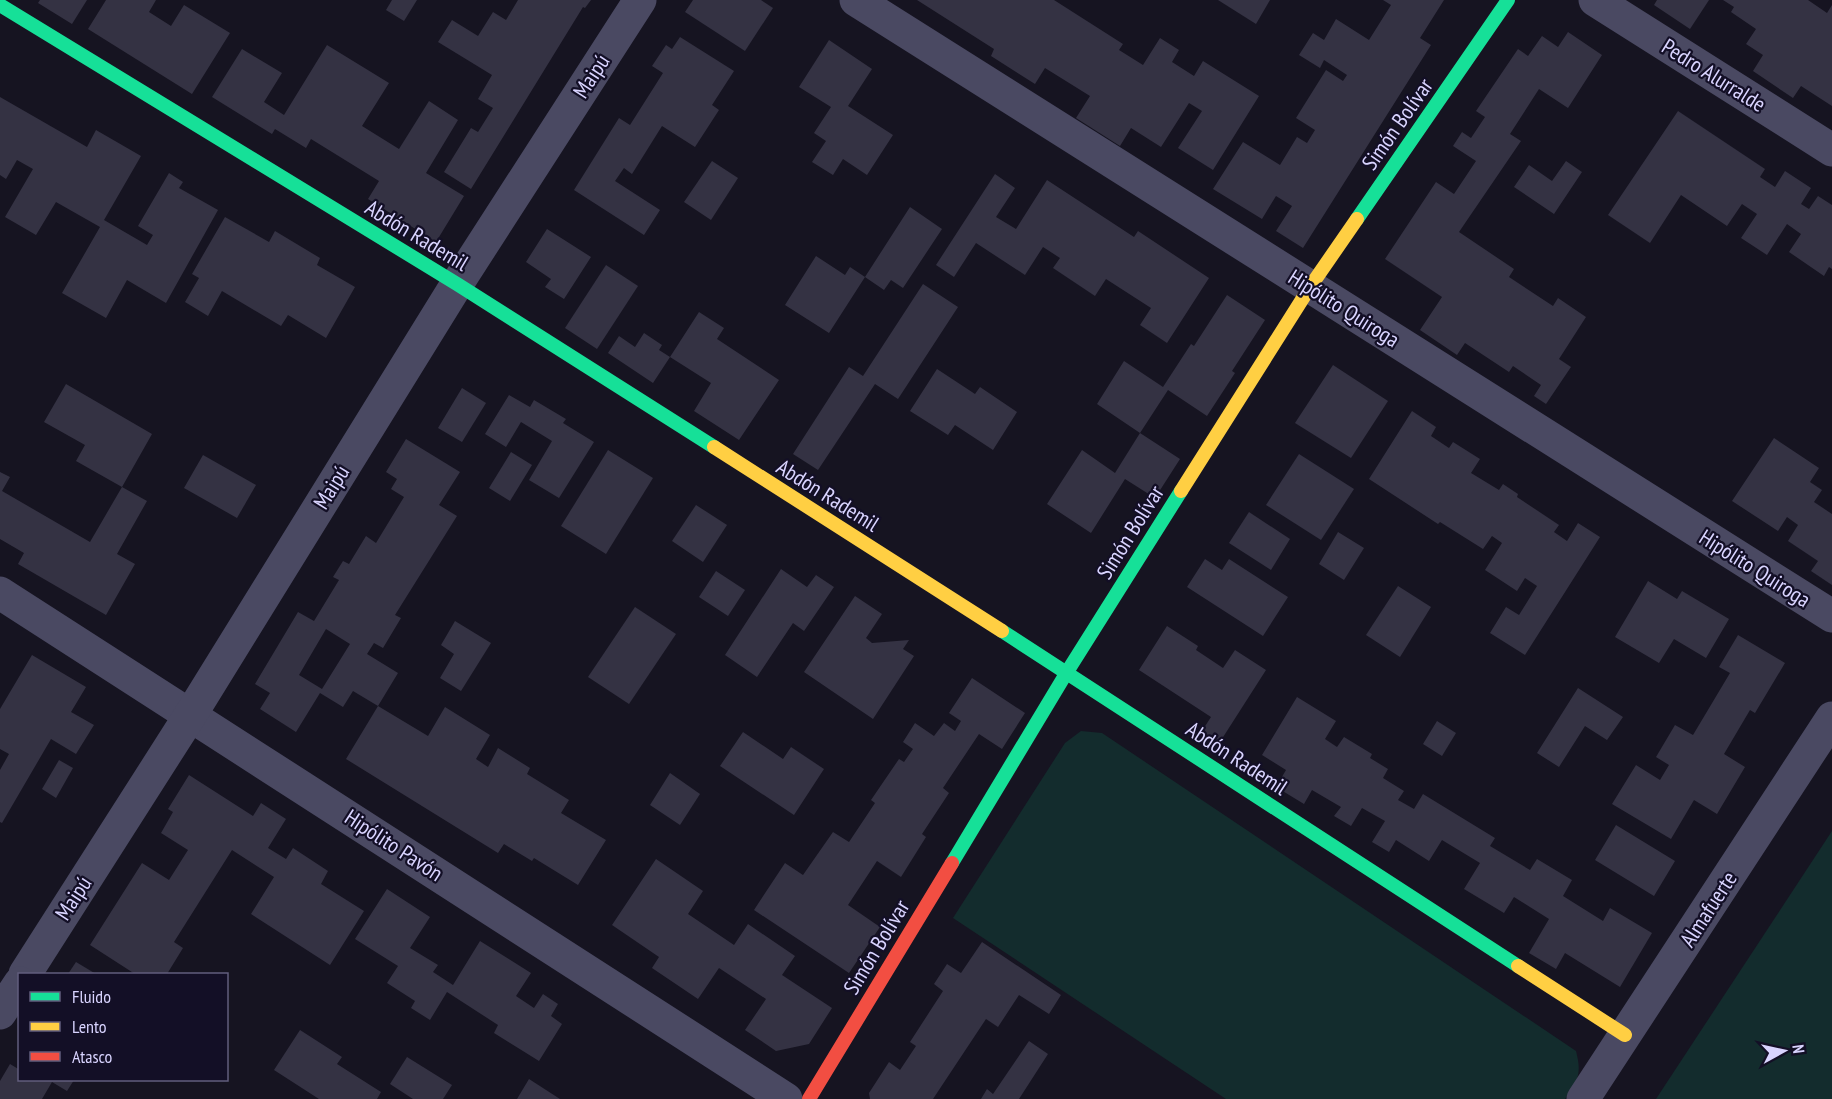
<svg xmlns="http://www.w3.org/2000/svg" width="1832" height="1099" font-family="'PT Sans Narrow',sans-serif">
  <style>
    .green { fill: #132c2d }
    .building { fill: #343243; fill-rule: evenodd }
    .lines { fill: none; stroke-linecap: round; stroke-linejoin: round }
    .street { stroke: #4a4962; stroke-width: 33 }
    .fast { stroke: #16e098; stroke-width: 14 }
    .slow { stroke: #ffcf43; stroke-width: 14 }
    .jam { stroke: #f24e42; stroke-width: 14 }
    .labels { text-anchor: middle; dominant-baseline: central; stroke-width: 4.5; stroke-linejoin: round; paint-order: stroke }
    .street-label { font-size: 22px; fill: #d9d4ff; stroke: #130f26 }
  </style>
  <rect width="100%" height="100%" fill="#161421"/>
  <g class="green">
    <path d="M 1081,731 L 1102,733 L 1576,1051 C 1582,1074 1578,1080 1565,1099 L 1226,1099 L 953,918 L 1065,743 Z"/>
    <polygon points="1832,831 1832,1099 1656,1099"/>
  </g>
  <g class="building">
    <polygon points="40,0 87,0 72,24 38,3"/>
    <polygon points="106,0 156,0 149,12 171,26 184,5 230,33 192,94 88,29"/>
    <polygon points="392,0 417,0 404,21 386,10"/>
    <polygon points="518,0 591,0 585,8 583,7 471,189 444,172 471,128 478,132 493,108 478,99 492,75 438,42 452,20 478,36 493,12 506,20"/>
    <polygon points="693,0 761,0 773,8 745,51 685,12"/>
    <polygon points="917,0 1054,0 1123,44 1119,50 1143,65 1160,38 1179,50 1172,62 1194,76 1203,61 1259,96 1213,170 1178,148 1202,111 1189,103 1161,147 1131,128 1120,146 1076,118 1090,96 1045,68 1035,84 991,56 994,49"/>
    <polygon points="1218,0 1270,0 1256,24"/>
    <polygon points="1383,0 1444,0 1420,38 1431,45 1303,248 1276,231 1292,206 1276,196 1262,219 1213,189 1243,142 1280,165 1297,137 1307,143 1315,130 1296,118 1326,70 1343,81 1347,75 1324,60 1320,68 1299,55 1313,33 1324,40 1336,19 1369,40 1391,5"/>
    <polygon points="1657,0 1709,0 1690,29 1654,5"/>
    <polygon points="1723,0 1808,0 1827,13 1832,5 1832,106 1801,86 1793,98 1753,71 1763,55 1746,44 1756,29 1731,12 1734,7"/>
    <polygon points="1568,32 1602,55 1568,108 1539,89 1510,134 1521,141 1459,232 1514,269 1509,277 1553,306 1558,298 1586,317 1559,359 1571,367 1546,404 1534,396 1541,385 1513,366 1509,372 1465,343 1457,355 1420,330 1442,297 1385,259 1436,182 1454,194 1476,161 1453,146 1462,132 1471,138 1485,117 1476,111 1518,49 1528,56 1542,36 1558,47"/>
    <polygon points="680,37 734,71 712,105 719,110 695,147 662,126 632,174 624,168 615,181 660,210 644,235 574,190 619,118 630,125 663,73 652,66 666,45 672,49"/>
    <polygon points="829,40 872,69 848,106 893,135 867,175 843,159 833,175 812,162 826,141 814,133 831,107 799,87"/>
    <polygon points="327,45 389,83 362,126 399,149 429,101 458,120 426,173 464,196 436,242 368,199 379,181 311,139 306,148 275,129 272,134 212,97 242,49 282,73 264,102 284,115"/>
    <polygon points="0,97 87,147 96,130 141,156 104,220 147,245 153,235 138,226 169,173 183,182 179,188 218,210 166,303 127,280 106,318 62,293 100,227 56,202 36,235 5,217 33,169 17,160 6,179 0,175"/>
    <polygon points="1678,111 1765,169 1760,177 1775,187 1785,171 1811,188 1801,204 1809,209 1818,196 1832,205 1832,269 1829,267 1824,276 1789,252 1801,234 1787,224 1767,255 1741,238 1757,214 1742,204 1727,226 1681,195 1650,243 1608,215"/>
    <polygon points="712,161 738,178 711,220 684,202"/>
    <polygon points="1566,161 1582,172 1554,214 1514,187 1529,165 1552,181"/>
    <polygon points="995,174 1015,188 996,217 1016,229 1047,180 1134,237 1138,231 1209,278 1167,343 1140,325 1151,308 1106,279 1095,296 1053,268 1060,258 1043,247 1025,275 976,243 954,277 936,265"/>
    <polygon points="910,207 942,229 903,288 891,280 884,290 865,277 829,333 785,305 816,256 845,275 850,267 865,277"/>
    <polygon points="225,217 269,242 275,231 320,258 317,265 355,287 326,338 288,315 281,326 222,291 208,316 185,302 199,278 192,274"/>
    <polygon points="547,229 591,257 564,299 545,287 551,279 526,262"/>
    <polygon points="606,265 638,286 597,349 565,328"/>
    <polygon points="923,284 958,307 898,399 875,384 818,470 793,454 849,367 863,376"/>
    <polygon points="1227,295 1265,320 1232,371 1235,373 1207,416 1168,390 1140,433 1180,459 1155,498 1125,479 1091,533 1047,504 1082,450 1115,473 1140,433 1097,404 1124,361 1163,387 1191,344 1194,346"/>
    <polygon points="699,312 724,328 717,339 779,380 739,440 694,411 711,383 670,357"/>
    <polygon points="644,333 662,345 659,350 670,357 653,383 608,353 619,336 635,347"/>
    <polygon points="1333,365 1388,401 1351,458 1295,423"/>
    <polygon points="937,369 975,394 980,387 1017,412 993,450 955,425 948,435 910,411"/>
    <polygon points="66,384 152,434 122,487 147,501 117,554 135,564 106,615 18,564 24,553 0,539 0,472 10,477 2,491 90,542 122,487 76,461 85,445 44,422"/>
    <polygon points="462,388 486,403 462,442 438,428"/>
    <polygon points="509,395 530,407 534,400 566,419 563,423 594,442 559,498 529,480 552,441 521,422 506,447 485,434"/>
    <polygon points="1412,411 1436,427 1431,436 1449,448 1453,442 1480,459 1471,473 1499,490 1503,484 1518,494 1517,497 1559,525 1554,532 1567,541 1578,523 1600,537 1525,655 1490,633 1506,607 1519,615 1537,586 1525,578 1517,591 1485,570 1502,543 1492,536 1483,549 1440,522 1438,524 1369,479"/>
    <polygon points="1774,438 1819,468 1810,482 1822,490 1814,502 1832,514 1832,585 1811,571 1818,561 1788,541 1798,525 1787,517 1778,531 1732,501"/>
    <path d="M 406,439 L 460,472 L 439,505 L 457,516 L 395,615 L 401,618 L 383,648 L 374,643 L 367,654 L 398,673 L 378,706 L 353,691 L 343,707 L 320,693 L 296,732 L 260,709 L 270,693 L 255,684 L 298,612 L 314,621 L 339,580 L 333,577 L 343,561 L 349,564 L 366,536 L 376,543 L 404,497 L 391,489 L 397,479 L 386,472 ZM 326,629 L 350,644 L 322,689 L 299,675 Z"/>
    <polygon points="608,450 653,478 606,554 561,526"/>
    <polygon points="511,452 532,465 510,501 489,488"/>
    <polygon points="1299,454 1354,489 1321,540 1266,505"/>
    <polygon points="203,455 256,485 237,518 184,488"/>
    <polygon points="696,505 727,525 703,562 672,541"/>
    <polygon points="1249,512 1290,539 1271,570 1229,543"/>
    <polygon points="1338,532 1364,548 1344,580 1319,564"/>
    <polygon points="1205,559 1222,570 1229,559 1288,597 1263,636 1187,587"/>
    <polygon points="781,569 807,587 816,575 834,587 804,631 793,623 757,677 725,655"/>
    <polygon points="716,571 745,590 728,616 699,597"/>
    <polygon points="1648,581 1677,599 1682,591 1729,619 1706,658 1674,639 1659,663 1615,637"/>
    <polygon points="1398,586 1431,607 1400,657 1366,635"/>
    <polygon points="855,596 882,614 866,638 872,643 909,640 903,649 914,656 873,719 804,672"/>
    <polygon points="635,607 676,634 629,704 588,677"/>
    <polygon points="455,621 491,643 461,691 440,678 454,654 441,645"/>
    <polygon points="1167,626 1198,646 1196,650 1223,668 1235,650 1266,670 1218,745 1200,734 1211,717 1139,670"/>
    <polygon points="1738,635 1785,663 1755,713 1750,710 1724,754 1745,767 1717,814 1694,800 1671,839 1612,804 1636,765 1660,780 1669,765 1656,757 1675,725 1693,735 1730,673 1719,667"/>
    <polygon points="32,655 86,687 71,712 94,725 76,754 51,739 2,823 0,822 0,770 9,754 0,749 0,709"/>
    <polygon points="972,678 1025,713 1002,749 979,734 943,788 949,793 922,834 926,837 901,877 877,861 848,905 880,927 849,973 754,910 785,863 803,875 833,832 849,842 875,803 871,800 899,759 904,762 913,749 903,742 915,723 934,736 944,723 955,731 961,721 949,713"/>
    <polygon points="1578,688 1623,717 1607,740 1585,726 1559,767 1537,753"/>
    <polygon points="1297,697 1336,721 1325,739 1337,747 1344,737 1372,754 1370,758 1388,769 1383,778 1404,791 1398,800 1414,809 1423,794 1495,838 1490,846 1530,870 1537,859 1572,880 1563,896 1603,921 1610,908 1652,933 1620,987 1565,953 1556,969 1529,953 1549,919 1514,897 1504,913 1464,889 1480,863 1442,840 1429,861 1396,840 1389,852 1372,842 1385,821 1362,808 1351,826 1334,816 1341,807 1312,790 1304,804 1276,787 1286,770 1262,755"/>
    <polygon points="378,706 428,736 445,707 490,735 476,759 488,767 498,748 530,768 527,774 569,800 561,813 606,840 578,885 534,858 532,861 504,844 498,853 346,759"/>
    <polygon points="1437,721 1456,733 1442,756 1423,744"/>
    <polygon points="743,732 783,759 791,747 824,769 794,815 720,766"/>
    <polygon points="59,760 73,768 56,798 42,789"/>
    <polygon points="670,773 700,794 680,825 650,805"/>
    <polygon points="189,775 253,816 261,803 286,819 268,848 286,859 293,848 328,871 321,884 364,911 330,965 251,914 274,877 232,850 174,942 183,948 167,974 135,974 90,945 142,863 169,880 188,850 161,833 173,812 168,809"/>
    <polygon points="1616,825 1675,861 1654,896 1595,860"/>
    <polygon points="656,859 703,891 688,914 734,945 748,924 795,956 782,975 832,1008 809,1044 776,1051 745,1030 766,999 719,968 698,999 652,968 659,957 612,925"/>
    <polygon points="387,889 430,917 410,948 438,965 433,972 453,985 480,941 531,973 516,996 534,1008 543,994 558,1004 551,1016 562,1024 539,1061 494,1033 498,1025 447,992 430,1020 411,1008 415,1001 387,983 398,966 355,939"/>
    <polygon points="982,942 1061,995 1049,1014 1019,995 998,1027 986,1019 933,1099 870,1099 869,1093 889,1062 900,1070 916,1046 910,1042 943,991 934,984 947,964 961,973"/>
    <polygon points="76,962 96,974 68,974"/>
    <polygon points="300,1030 342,1057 337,1064 381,1092 377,1099 319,1099 274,1070"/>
    <polygon points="1029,1041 1048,1054 1019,1099 981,1099 987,1089 993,1094"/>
    <polygon points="407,1057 452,1085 443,1099 413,1099 390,1084"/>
    <polygon points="10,1064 20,1070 20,1080 74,1080 67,1091 52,1082 42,1099 0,1099 0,1081"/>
    <polygon points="529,1079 560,1099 517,1099"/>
  </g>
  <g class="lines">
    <g class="street">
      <polyline points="856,0 1832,616"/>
      <polyline points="1595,0 1832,150"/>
      <polyline points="0,593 786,1099"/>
      <polyline points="25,974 191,714 457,284 640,0"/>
      <polyline points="0,1013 20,983"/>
      <polyline points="1583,1099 1832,718"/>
    </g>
    <g class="fast">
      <polyline points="0,5 457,284 714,447"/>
      <polyline points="1357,219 1508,0"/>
      <polyline points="1002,631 1518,966"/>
      <polyline points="952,863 1067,672 1181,491"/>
    </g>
    <g class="slow">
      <polyline points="714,447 1002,631"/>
      <polyline points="1181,491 1310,287 1357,219"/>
      <polyline points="1518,966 1625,1035"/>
    </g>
    <polyline class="jam" points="809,1099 952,863"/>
  </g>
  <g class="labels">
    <g class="street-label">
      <text transform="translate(1714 75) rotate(32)">Pedro Alurralde</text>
      <text transform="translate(591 76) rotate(-57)">Maipú</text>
      <text transform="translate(1397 124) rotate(-55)">Simón Bolívar</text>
      <text transform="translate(417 235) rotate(31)">Abdón Rademil</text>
      <text transform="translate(1344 308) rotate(32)">Hipólito Quiroga</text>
      <text transform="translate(331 487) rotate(-58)">Maipú</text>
      <text transform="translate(828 495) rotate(32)">Abdón Rademil</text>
      <text transform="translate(1130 532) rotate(-58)">Simón Bolívar</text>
      <text transform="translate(1755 568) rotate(32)">Hipólito Quiroga</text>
      <text transform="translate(1237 758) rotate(33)">Abdón Rademil</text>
      <text transform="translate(394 845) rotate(33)">Hipólito Pavón</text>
      <text transform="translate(73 898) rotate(-57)">Maipú</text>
      <text transform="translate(1708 909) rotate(-57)">Almafuerte</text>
      <text transform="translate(876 947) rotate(-59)">Simón Bolívar</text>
    </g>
  </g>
  <rect x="18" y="973" width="210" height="108" fill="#130f26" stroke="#625e7d" stroke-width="1.5"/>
  <rect x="30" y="992" width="30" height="9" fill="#16e098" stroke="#625e7d" stroke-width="1.5"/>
  <text x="72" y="1003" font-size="18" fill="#d9d4ff">Fluido</text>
  <rect x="30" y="1022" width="30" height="9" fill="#ffcf43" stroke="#625e7d" stroke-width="1.5"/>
  <text x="72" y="1033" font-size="18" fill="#d9d4ff">Lento</text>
  <rect x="30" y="1052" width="30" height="9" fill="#f24e42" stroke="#625e7d" stroke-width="1.5"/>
  <text x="72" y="1063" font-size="18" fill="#d9d4ff">Atasco</text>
  <g transform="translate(1784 1051) rotate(82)" stroke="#130f26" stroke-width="4.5" paint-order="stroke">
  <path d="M0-4.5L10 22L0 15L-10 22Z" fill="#d9d4ff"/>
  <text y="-9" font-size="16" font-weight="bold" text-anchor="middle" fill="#d9d4ff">N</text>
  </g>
</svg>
